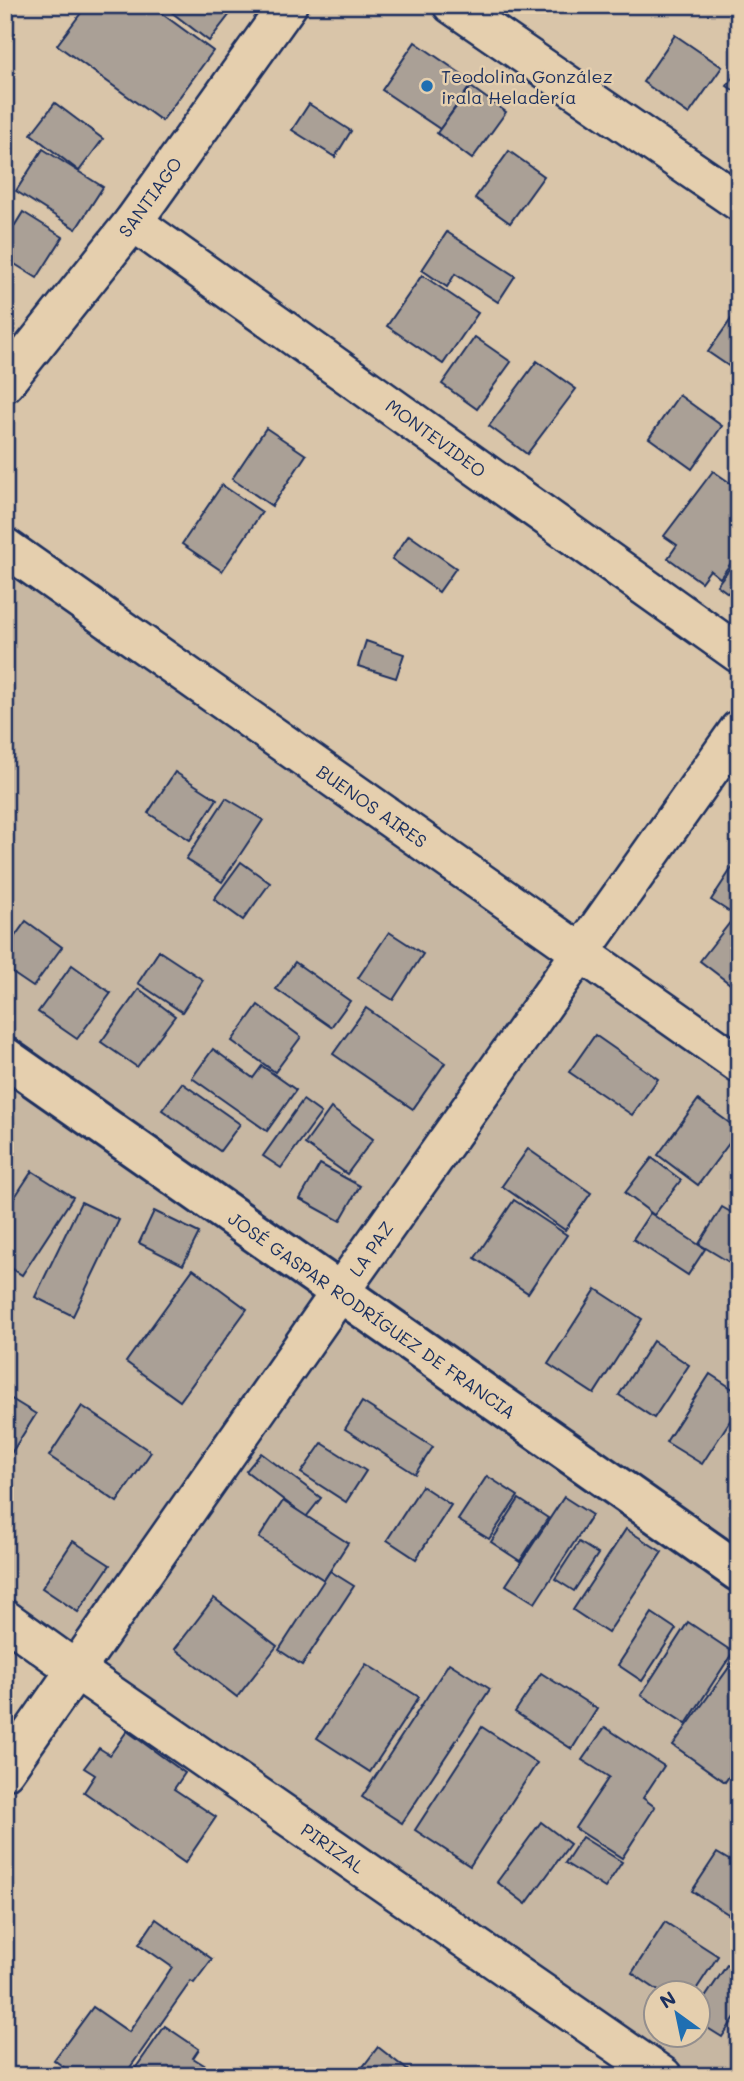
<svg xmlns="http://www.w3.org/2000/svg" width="744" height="2081" font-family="Mali,sans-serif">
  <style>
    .built { fill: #c7b7a2; fill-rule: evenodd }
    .building { fill: #aaa096; stroke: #1b2f5e; stroke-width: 2 }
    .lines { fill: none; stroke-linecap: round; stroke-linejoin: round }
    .street-casing { stroke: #1b2f5e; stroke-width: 42 }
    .secondary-casing { stroke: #1b2f5e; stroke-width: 44 }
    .street { stroke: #e5cfae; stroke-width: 37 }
    .secondary { stroke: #e5cfae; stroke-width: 38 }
    .poi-dot { fill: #1f6fb2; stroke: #e5cfae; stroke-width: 2.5 }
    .labels { text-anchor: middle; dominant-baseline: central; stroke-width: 5; stroke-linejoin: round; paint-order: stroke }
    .poi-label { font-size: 18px; fill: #1b2f5e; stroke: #e5cfae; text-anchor: start }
    .street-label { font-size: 18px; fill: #1b2f5e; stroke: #e5cfae }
  </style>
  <rect width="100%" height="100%" fill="#d9c5a9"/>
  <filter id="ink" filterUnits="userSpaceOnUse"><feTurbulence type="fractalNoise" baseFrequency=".0143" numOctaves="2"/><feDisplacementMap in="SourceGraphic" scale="14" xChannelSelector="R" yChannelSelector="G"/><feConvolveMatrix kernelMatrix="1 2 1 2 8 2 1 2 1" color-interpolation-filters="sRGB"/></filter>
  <g filter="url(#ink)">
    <path class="built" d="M 5,530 L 739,1054 L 739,2076 L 663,2076 L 5,1624 ZM 656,1994 L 698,1994 L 698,2036 L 656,2036 Z"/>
    <g class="building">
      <polygon points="87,5 150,5 213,51 162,121 57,45"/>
      <polygon points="168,5 237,5 209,41 166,8"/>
      <polygon points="675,35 722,67 689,114 643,82"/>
      <polygon points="415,42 473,82 440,129 382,90"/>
      <polygon points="739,69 739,94 727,86"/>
      <polygon points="471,87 506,112 472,159 437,133"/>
      <polygon points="55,103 103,139 79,171 31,134"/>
      <polygon points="309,104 351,131 335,157 292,130"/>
      <polygon points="43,149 103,187 76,229 16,191"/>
      <polygon points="509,151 544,176 510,223 475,198"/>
      <polygon points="23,212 63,237 37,278 5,258 5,241"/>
      <polygon points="447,232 515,276 498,302 455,274 447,287 422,270"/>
      <polygon points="422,275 478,313 443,364 387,326"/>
      <polygon points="739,308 739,373 708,352"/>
      <polygon points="475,337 511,362 477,409 442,384"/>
      <polygon points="537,361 576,389 527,454 489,426"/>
      <polygon points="679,395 722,426 692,469 649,438"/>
      <polygon points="266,428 306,455 272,506 232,479"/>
      <polygon points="713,471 739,489 739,552 720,578 710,570 701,582 668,558 677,545 664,536"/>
      <polygon points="222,485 262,512 222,571 182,544"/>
      <polygon points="409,535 456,568 439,592 392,559"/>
      <polygon points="739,556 739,601 717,585"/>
      <polygon points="366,641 404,654 396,678 358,666"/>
      <polygon points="175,772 217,799 190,840 148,813"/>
      <polygon points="226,798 263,820 222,882 186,859"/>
      <polygon points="739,857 739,918 711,900"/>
      <polygon points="241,862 270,883 243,920 214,899"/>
      <polygon points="735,916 739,920 738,990 700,961"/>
      <polygon points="26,921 62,947 33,987 5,968 5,950"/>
      <polygon points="389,932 423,954 393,1000 358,978"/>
      <polygon points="159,951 203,980 182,1012 138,983"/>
      <polygon points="295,962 350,1001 331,1027 276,989"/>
      <polygon points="72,965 111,993 77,1039 38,1012"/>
      <polygon points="139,989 175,1016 137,1067 101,1042"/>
      <polygon points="258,1005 301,1037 275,1072 232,1041"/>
      <polygon points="366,1008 445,1063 413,1109 333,1054"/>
      <polygon points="595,1035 658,1079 632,1115 569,1072"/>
      <polygon points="213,1049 253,1078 262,1066 296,1090 267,1131 192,1078"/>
      <polygon points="182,1083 240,1124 220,1151 162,1110"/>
      <polygon points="303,1100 321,1113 281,1168 263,1156"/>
      <polygon points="698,1100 739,1130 698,1185 658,1155"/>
      <polygon points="331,1108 373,1139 347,1174 305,1144"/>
      <polygon points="528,1149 591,1193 565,1230 502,1186"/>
      <polygon points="652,1158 681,1180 654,1215 625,1193"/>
      <polygon points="320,1164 360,1186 340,1221 300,1199"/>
      <polygon points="32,1171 73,1197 22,1275 5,1264 5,1212"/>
      <polygon points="514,1200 567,1235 528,1293 475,1258"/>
      <polygon points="81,1202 119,1220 73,1316 35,1297"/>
      <polygon points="722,1207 739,1217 739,1268 699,1244"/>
      <polygon points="154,1211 199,1233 183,1265 139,1243"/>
      <polygon points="650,1213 705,1249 688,1275 633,1239"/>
      <polygon points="193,1269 247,1309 180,1401 126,1362"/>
      <polygon points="596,1289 642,1319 594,1394 548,1364"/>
      <polygon points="653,1341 689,1365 654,1418 619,1395"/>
      <polygon points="710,1374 739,1393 739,1407 702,1464 666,1442"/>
      <polygon points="5,1395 36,1414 5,1463"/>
      <polygon points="362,1402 433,1447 415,1474 345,1429"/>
      <polygon points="82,1406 151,1452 117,1502 49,1456"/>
      <polygon points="322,1443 366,1471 346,1502 301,1473"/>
      <polygon points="261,1453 321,1498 306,1517 246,1471"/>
      <polygon points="487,1476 518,1496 489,1539 458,1520"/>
      <polygon points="422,1486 451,1505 416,1559 387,1540"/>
      <polygon points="564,1497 592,1515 535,1603 506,1585"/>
      <polygon points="519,1499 548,1518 520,1561 491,1542"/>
      <polygon points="283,1501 348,1543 324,1580 259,1538"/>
      <polygon points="626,1529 662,1552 608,1633 573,1610"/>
      <polygon points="73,1541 110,1565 78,1612 42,1588"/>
      <polygon points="579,1542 598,1554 574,1591 555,1579"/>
      <polygon points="330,1571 354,1586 302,1665 279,1650"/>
      <polygon points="214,1598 277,1646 237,1697 175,1649"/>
      <polygon points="652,1613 676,1629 642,1681 618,1665"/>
      <polygon points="688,1622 733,1652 686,1724 641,1695"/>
      <polygon points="733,1662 739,1667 739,1762 725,1782 673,1745"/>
      <polygon points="449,1663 490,1689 402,1823 362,1797"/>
      <polygon points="366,1664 419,1697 370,1772 317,1738"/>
      <polygon points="541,1673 597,1709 572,1749 515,1712"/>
      <polygon points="482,1727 537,1763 470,1866 415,1830"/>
      <polygon points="605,1727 664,1766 643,1798 655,1807 622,1858 575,1828 609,1777 582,1760"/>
      <polygon points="127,1731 185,1773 174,1789 216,1817 185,1863 84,1792 95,1775 84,1768 99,1748 110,1755"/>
      <polygon points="541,1822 570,1844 526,1904 497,1882"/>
      <polygon points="582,1837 622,1862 605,1888 565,1863"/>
      <polygon points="717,1853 739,1866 739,1921 692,1891"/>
      <polygon points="156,1919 212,1959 194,1983 191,1981 124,2076 76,2076 54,2060 93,2007 129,2032 172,1967 139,1944"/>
      <polygon points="665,1922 718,1956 693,1994 663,1994 632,1973"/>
      <polygon points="727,1965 739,1973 739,2011 722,2037 698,2022 698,2008"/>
      <polygon points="165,2026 199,2049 193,2058 209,2068 204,2076 130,2076"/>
      <polygon points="378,2047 415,2076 356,2076"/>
    </g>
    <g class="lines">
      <defs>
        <g id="street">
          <polyline points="452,5 739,202"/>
          <polyline points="133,222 739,654"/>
          <polyline points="5,383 133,222 288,5"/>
          <polyline points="5,547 739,1064"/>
          <polyline points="5,1619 76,1670 663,2076"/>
          <polyline points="5,1771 340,1292 739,729"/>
        </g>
        <polyline id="secondary" points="5,1057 739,1572"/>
      </defs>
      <use href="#street" class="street-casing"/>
      <use href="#secondary" class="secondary-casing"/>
      <use href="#street" class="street"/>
      <use href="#secondary" class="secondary"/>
    </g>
  </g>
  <circle class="poi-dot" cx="427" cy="86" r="7"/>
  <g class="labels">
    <g class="poi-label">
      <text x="441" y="76">Teodolina González<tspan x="441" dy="21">irala Heladería</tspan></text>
    </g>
    <g class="street-label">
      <text transform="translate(150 197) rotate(-54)">SANTIAGO</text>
      <text transform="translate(436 438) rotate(36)">MONTEVIDEO</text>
      <text transform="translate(372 806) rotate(35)">BUENOS AIRES</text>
      <text transform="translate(371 1249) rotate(-55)">LA PAZ</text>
      <text transform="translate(372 1315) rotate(35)">JOSÉ GASPAR RODRÍGUEZ DE FRANCIA</text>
      <text transform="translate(333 1848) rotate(35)">PIRIZAL</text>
    </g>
  </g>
  <rect width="744" height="2081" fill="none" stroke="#e5cfae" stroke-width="28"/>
  <rect x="14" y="14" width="716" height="2053" fill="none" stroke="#1b2f5e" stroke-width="2.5" filter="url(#ink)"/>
  <g transform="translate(677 2014) rotate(327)"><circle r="33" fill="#e5cfae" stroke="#948f8e" stroke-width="2"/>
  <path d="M0-5L12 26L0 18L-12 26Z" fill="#1f6fb2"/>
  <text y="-10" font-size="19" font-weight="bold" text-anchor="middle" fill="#1b2f5e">N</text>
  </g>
</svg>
